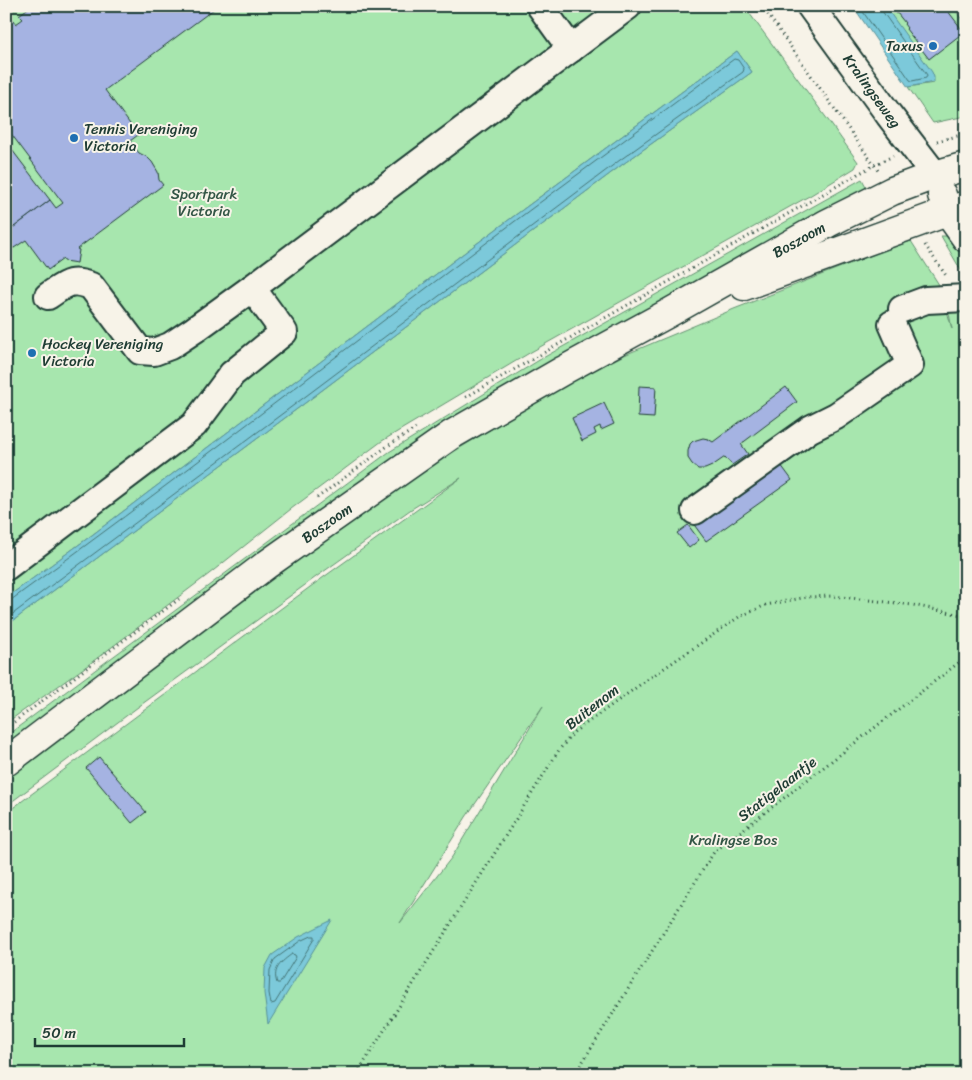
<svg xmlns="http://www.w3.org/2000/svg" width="972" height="1080" font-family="Sriracha,sans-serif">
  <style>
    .green { fill: #a7e6ae; stroke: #639271; fill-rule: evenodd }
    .water { fill: #7cc9da; stroke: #579198 }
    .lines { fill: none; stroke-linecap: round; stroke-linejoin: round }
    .shore { stroke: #447576; stroke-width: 1 }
    .building { fill: #a5b3e2; stroke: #1f3d34 }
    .minor-casing { stroke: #1f3d34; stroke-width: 30 }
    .major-casing { stroke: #1f3d34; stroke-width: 31 }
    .path { stroke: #1f3d34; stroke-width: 3; stroke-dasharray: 1 4; stroke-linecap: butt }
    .minor { stroke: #f7f3e8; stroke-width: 26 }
    .major { stroke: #f7f3e8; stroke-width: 28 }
    .poi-dot { fill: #1f6fb2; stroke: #f7f3e8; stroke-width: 2 }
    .labels { text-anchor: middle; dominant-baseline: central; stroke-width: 4; stroke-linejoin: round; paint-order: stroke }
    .poi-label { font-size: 15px; fill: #1f3d34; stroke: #f7f3e8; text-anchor: start }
    .street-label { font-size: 15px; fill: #1f3d34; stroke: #f7f3e8 }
    .park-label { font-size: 15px; fill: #335646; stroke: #f7f3e8 }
  </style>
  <rect width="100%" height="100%" fill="#f7f3e8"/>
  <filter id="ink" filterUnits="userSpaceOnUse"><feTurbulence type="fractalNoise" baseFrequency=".02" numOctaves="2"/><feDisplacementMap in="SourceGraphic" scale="10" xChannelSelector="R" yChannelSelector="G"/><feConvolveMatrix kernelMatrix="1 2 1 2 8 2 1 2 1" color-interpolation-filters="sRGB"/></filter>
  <g filter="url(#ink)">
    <g class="green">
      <polygon points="6,6 744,6 828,120 858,162 855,168 811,195 531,352 382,441 291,509 209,574 88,665 6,723 6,626 301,406 623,164 752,72 737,51 460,256 92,535 6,598"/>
      <polygon points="885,6 952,6 966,25 966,116 933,123 908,87 934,83"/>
      <polygon points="862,179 870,194 546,370 6,751 6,736 389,452 541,359"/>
      <polygon points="941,236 953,236 966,245 966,279"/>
      <path d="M 911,241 L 943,291 L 947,311 L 952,329 L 947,303 L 958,303 L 966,317 L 966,1074 L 6,1074 L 6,813 L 310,587 L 461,478 L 410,510 L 316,577 L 138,707 L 6,806 L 6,774 L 284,571 L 390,490 L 556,390 L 622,356 L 734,309 L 882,251 ZM 543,706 L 452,857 L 400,923 L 466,817 Z"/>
    </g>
    <g class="water">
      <polygon points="853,6 885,6 932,72 934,77 934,82 908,87"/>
      <polygon points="737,51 752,72 623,164 301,406 6,626 6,598 92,535 460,256"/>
      <polygon points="332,920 268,1024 264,993 265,968 272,955 298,937"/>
    </g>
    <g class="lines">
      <g class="shore">
        <polyline points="859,6 910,80 912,81 926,78 927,75 882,11 881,6"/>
        <path d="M 6,601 L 11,600 C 163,490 311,375 461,262 C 551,193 643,127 734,59 L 738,60 L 744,69 L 743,72 L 620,160 L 298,402 L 6,619"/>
        <polygon points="311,936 314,936 314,939 275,1003 271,1004 269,993 270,970 275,959 300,941"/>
        <path d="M 292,954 L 295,955 L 296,957 L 280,983 L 277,983 C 272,969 281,962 292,954 Z"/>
      </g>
    </g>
    <g class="building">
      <polygon points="31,6 218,6 105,90 138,135 130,141 139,153 147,157 152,162 158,172 159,180 163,185 77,249 79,250 77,263 64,261 63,259 48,270 26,240 14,248 6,247 6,233 50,200 56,208 63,203 6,127 6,23 12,19 16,24 23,19 19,15"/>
      <polygon points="888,6 944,6 964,32 929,59 906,29 907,28 904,24 905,23 897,13 896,14 893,10 892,10"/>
      <polygon points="6,142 50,200 6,233"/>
      <polygon points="639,386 656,387 654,418 638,417"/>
      <polygon points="786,387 797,402 741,444 748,454 732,465 725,457 712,466 705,469 698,469 692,464 688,458 688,451 690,444 693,441 703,438 708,439 713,442"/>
      <polygon points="604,403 614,424 601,430 600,426 594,429 596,434 582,441 572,418"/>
      <polygon points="778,461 792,480 706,541 692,522"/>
      <polygon points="688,525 699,540 689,548 677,533"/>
      <polygon points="99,757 146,812 132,823 86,768"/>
    </g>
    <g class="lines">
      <defs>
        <g id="minor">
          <polyline points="540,6 571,49"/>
          <polyline points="810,6 889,115 935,175"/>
          <path d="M 48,296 C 66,284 70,278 91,286 L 140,351 L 154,352 L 170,346 L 194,330 L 252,288 L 628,6"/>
          <polyline points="902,309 926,300 966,298"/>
          <polyline points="695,511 810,429 836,416 910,365 892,324"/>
          <polyline points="6,567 194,425 232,374 284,332 252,288"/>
        </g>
        <g id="major">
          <polyline points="942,195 947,211 966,238"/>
          <polyline points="744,286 966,205"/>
          <polyline points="6,762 266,565 451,435 564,370 667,314 828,223 892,191 935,175 966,166"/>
        </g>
      </defs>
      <use href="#minor" class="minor-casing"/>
      <use href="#major" class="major-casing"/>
      <g class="path">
        <polyline points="762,6 879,172"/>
        <polyline points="937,141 966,134"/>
        <polyline points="925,245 947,277"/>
        <polyline points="466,397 874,165 893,156"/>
        <polyline points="317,498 389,445 418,427"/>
        <polyline points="6,728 179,599"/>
        <polyline points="357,1074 559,750 574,732 644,682 739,617 766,605 807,597 833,596 913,605 966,616"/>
        <polyline points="575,1074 714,852 966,657"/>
      </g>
      <use href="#minor" class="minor"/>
      <use href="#major" class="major"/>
    </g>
  </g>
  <g class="poi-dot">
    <circle cx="933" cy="46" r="5"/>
    <circle cx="74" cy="138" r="5"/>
    <circle cx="32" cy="353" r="5"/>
  </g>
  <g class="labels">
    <g class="poi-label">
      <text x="923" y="46" text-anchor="end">Taxus</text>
      <text x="84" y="129">Tennis Vereniging<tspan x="84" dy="17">Victoria</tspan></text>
      <text x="42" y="344">Hockey Vereniging<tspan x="42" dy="17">Victoria</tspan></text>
    </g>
    <g class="street-label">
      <text transform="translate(872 91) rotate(54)">Kralingseweg</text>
      <text transform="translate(799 240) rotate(-29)">Boszoom</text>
      <text transform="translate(327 523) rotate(-35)">Boszoom</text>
      <text transform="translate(592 707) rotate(-38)">Buitenom</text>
      <text transform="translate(777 789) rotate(-38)">Statigelaantje</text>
    </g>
    <g class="park-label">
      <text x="204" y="194">Sportpark<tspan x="204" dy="17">Victoria</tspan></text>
      <text x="733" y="840">Kralingse Bos</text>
    </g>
  </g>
  <rect width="972" height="1080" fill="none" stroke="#f7f3e8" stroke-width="25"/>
  <rect x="12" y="12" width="947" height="1055" fill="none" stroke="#1f3d34" stroke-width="2" filter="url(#ink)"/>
  <path d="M35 1038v8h149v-8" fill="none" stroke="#1f3d34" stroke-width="2.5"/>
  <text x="42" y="1038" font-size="15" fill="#1f3d34" stroke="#f7f3e8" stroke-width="4" paint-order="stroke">50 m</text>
</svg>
